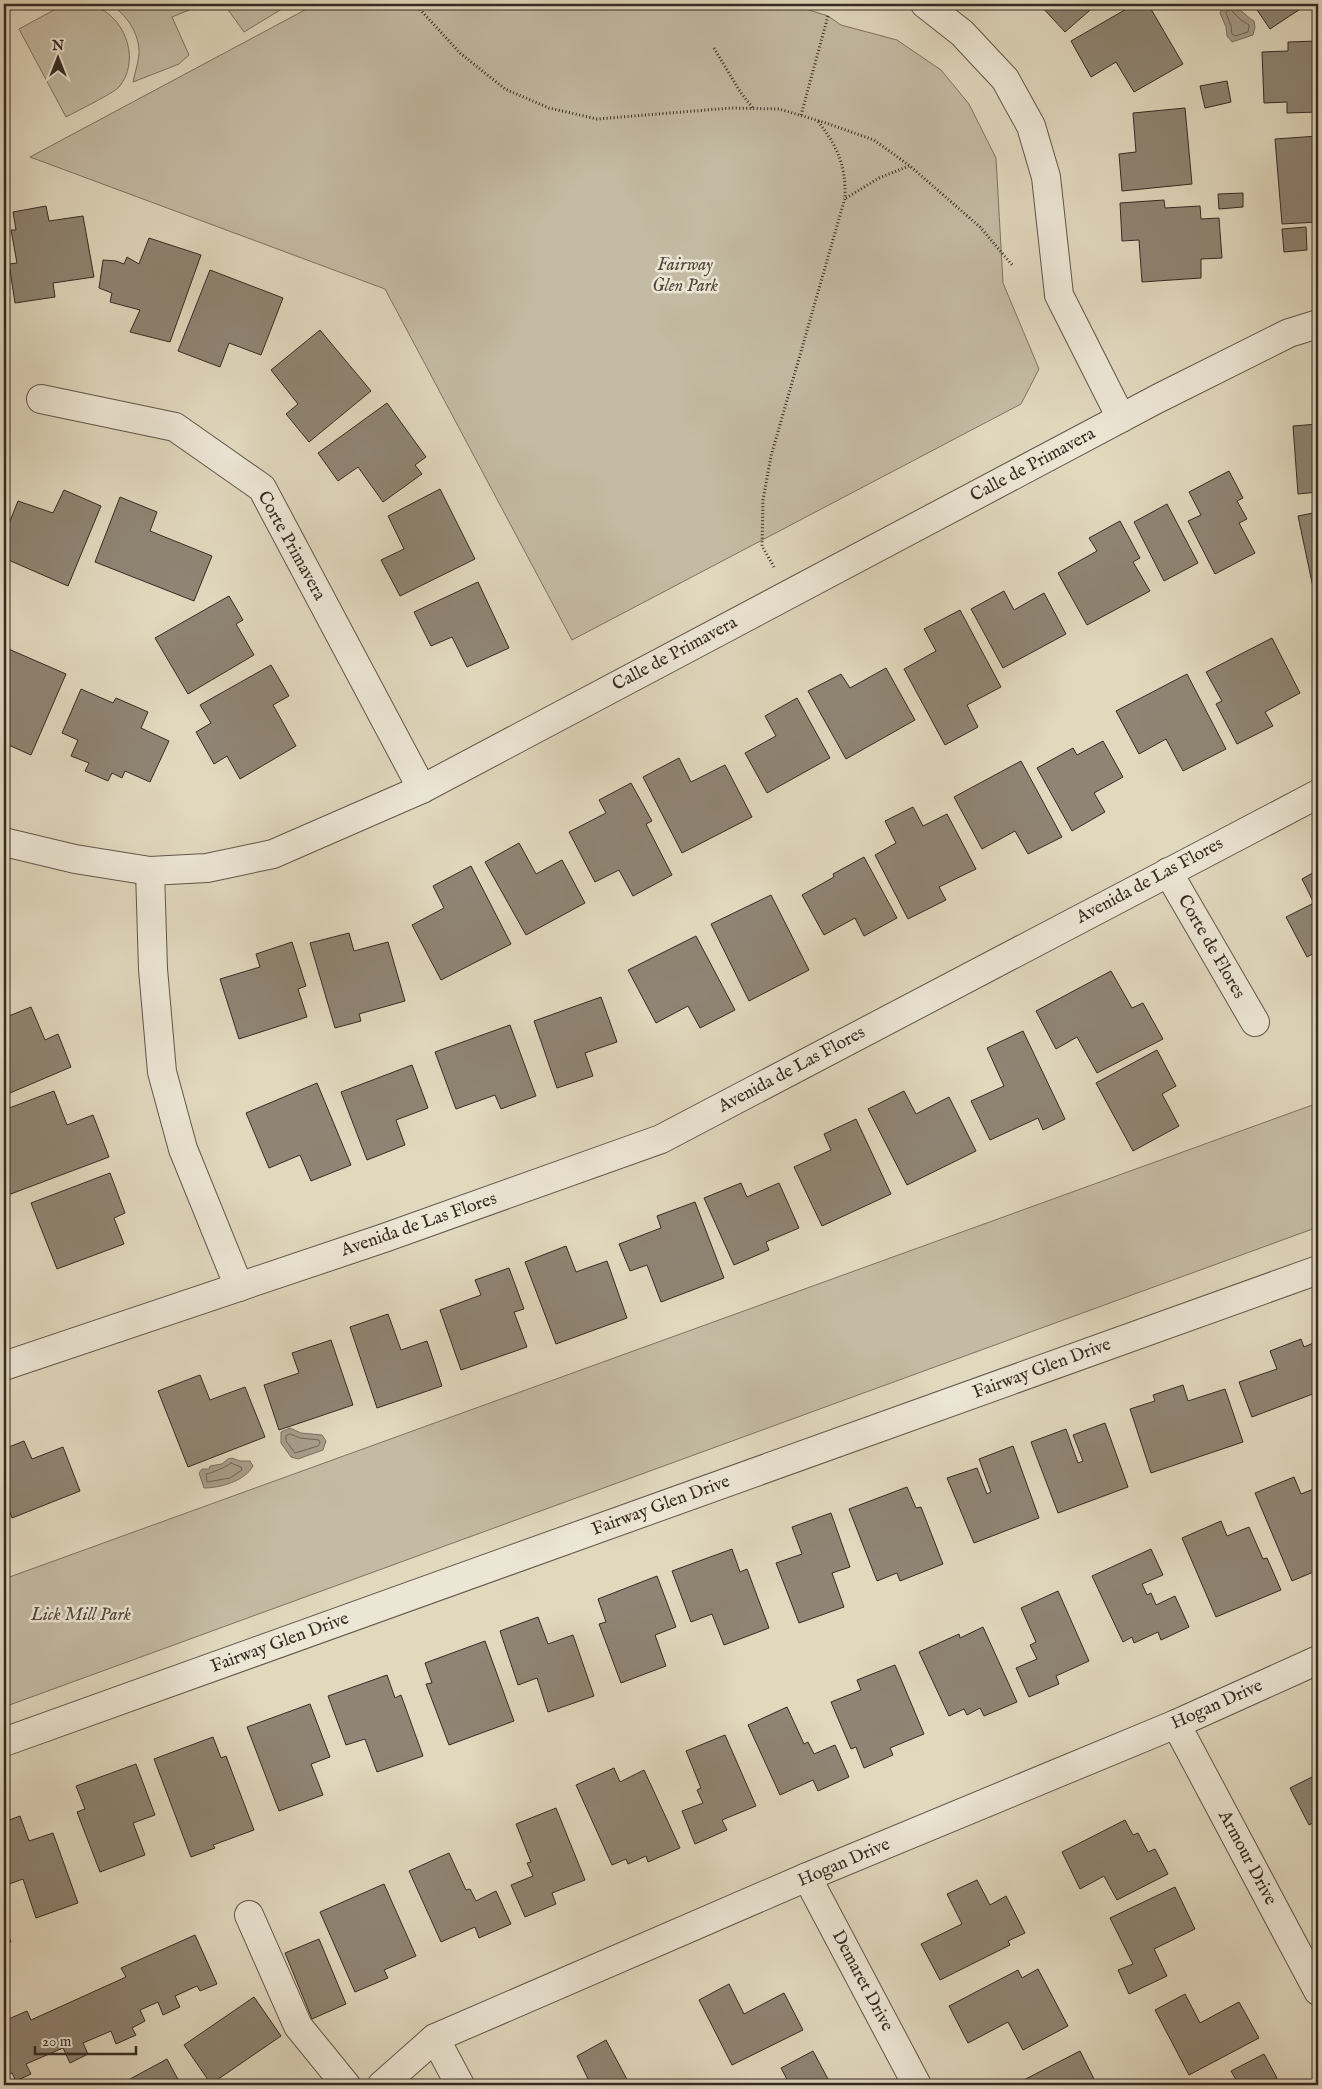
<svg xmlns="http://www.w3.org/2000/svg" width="1322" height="2089" font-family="'IM FELL English',serif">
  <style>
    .green { fill: #c4bba4; stroke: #7d7364 }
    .water { fill: #a79d8a; stroke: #7a6f61 }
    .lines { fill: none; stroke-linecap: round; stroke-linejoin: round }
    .shore { stroke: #6e6457; stroke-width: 1 }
    .building { fill: #8f8574; stroke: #362b24 }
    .minor-casing { stroke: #61564a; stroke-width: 30 }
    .path { stroke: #362b24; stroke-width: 3; stroke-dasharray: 1 2.5; stroke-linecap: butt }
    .minor { stroke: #ece6d5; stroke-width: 28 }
    .labels { text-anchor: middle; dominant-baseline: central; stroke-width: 5; stroke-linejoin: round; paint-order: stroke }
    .park-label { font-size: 18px; font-style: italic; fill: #52483e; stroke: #ece6d5 }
    .street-label { font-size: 18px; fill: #362b24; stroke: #ece6d5 }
  </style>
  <rect width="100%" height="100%" fill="#e1d8be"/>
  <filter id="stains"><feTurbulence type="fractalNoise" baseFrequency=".004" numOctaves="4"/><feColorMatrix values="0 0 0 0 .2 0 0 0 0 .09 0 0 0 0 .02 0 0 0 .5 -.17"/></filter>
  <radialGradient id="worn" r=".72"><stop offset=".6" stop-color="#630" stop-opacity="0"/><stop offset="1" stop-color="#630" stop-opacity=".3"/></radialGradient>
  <g class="green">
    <path d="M 65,4 C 77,4 89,3 99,8 C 127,21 140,62 119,87 C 114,93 75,112 66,117 L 19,29 Z"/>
    <path d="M 109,4 L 204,4 L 172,17 L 189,55 L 179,64 L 133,82 C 135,73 138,63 139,54 C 140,34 126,13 109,4 Z"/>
    <polygon points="224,4 290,4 244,32"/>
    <polygon points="316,4 802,4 806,9 828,16 841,25 897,40 941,70 969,104 996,158 1003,283 1039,369 1021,404 572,640 385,289 30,157"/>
    <polygon points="1318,1103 1318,1227 4,1707 4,1579"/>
  </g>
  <g class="water">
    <path d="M 1230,4 C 1239,6 1245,16 1254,21 L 1255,27 L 1253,35 L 1232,42 L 1227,36 L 1226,27 L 1220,13 L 1223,7 Z"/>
    <polygon points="290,1428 301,1433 322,1435 326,1441 323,1450 298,1459 291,1457 281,1443 281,1432"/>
    <path d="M 232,1458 L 240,1461 L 250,1461 L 253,1466 C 245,1481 220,1488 204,1488 L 199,1473 L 202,1469 L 209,1469 L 210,1466 L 222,1464 L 228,1459 Z"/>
  </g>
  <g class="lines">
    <g class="shore">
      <polygon points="1230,9 1241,20 1249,25 1248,32 1235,36 1232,34 1231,26 1226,13"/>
      <polygon points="290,1434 300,1438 319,1440 320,1443 318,1446 295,1453 286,1441 286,1436"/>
      <path d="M 231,1463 L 241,1467 L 242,1470 L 230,1478 L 207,1482 L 206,1474 C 212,1473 226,1467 231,1463 Z"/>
    </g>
  </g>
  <g class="building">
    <polygon points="1043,4 1097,4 1065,32 1041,6"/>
    <polygon points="1135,4 1148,4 1183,64 1134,92 1116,62 1091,77 1071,41"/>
    <polygon points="1253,4 1308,4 1270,29"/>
    <polygon points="1318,41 1318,112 1287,113 1287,102 1264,103 1262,52 1288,51 1288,42"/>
    <polygon points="1227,81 1231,102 1205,108 1200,86"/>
    <polygon points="1185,108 1192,184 1122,191 1119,154 1136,152 1133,113"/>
    <polygon points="1318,136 1318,222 1282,224 1275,139"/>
    <polygon points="1243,193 1243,207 1219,209 1218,194"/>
    <polygon points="1164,200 1165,208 1200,206 1201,219 1219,218 1222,258 1201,259 1201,278 1142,282 1139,240 1122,241 1120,203"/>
    <polygon points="46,206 49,221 83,216 94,277 53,283 55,297 15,303 9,264 17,263 11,230 16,230 13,212"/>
    <polygon points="1306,227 1307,250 1284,252 1282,229"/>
    <polygon points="149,238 201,255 170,342 130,332 140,310 110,302 112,293 99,288 103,260 116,261 124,264 127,257 139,264"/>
    <polygon points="210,270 283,298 261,355 229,343 220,367 178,351"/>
    <polygon points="320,330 371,391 309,442 286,414 298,404 271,370"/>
    <polygon points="387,403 426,457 415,465 422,474 383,502 358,467 338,481 318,453"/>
    <polygon points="1318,424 1318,492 1298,494 1293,426"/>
    <polygon points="1229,471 1243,498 1237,501 1247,519 1239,523 1255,553 1215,574 1188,521 1201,515 1189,492"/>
    <polygon points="440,489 475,559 400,596 381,560 404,549 388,516"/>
    <polygon points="64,490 101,506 68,586 4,558 4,536 18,501 53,513"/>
    <polygon points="120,497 157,512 150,531 212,556 194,601 95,562"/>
    <polygon points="1167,504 1198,563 1164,581 1134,522"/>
    <polygon points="1318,512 1318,591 1314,592 1298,516"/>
    <polygon points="1120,521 1140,558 1133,562 1150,591 1087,625 1058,573 1097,551 1089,538"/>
    <polygon points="478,582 509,648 467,667 452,637 431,646 414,612"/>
    <polygon points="1004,591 1014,610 1044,593 1066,634 1003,668 971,609"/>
    <polygon points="229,596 243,620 236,624 254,655 188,694 155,638"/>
    <polygon points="960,610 1001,687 967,705 978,727 945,745 904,669 936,651 924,629"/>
    <polygon points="1272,638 1300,693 1265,712 1273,726 1237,744 1216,704 1222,701 1206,672"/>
    <polygon points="4,647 66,674 31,755 4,743"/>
    <polygon points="271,665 289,696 273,705 296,746 240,779 227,756 214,764 196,732 211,723 200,705"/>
    <polygon points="886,668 915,720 846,759 808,691 841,674 850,688"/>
    <polygon points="1187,674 1226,749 1183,771 1166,739 1139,754 1116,711"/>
    <polygon points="81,689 113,703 116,698 148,712 141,728 169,741 150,782 125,771 122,778 112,773 108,781 85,771 89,763 71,756 78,740 62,733"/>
    <polygon points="797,698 830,758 767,793 745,753 776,736 765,716"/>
    <polygon points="1103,741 1123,777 1094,793 1105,812 1072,831 1037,768 1073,748 1077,755"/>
    <polygon points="679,758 691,782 725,765 752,817 682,853 643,777"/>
    <polygon points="1021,761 1062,837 1028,854 1015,831 982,849 954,797"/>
    <polygon points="631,783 652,821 646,824 672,875 633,896 619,870 595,882 569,832 606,813 599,800"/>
    <polygon points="913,807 923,826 947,814 976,869 939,887 946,900 908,919 875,855 896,843 885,821"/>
    <polygon points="519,843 536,874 562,860 585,903 526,935 485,862"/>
    <polygon points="864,857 897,918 864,936 855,918 824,935 802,895 834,877 833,874"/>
    <polygon points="471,866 511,944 441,980 412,925 444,908 433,886"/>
    <polygon points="1318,870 1318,951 1307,957 1286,917 1314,903 1302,879"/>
    <polygon points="771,895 809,970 749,1001 711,924"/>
    <polygon points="349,933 354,951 388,942 405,1001 359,1014 361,1021 335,1028 310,943"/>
    <polygon points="696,936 735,1010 700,1028 688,1006 656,1023 628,970"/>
    <polygon points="292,942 306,986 298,989 307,1017 239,1039 220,979 260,967 256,954"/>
    <polygon points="1111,971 1132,1008 1143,1003 1163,1039 1097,1073 1077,1037 1056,1049 1036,1011"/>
    <polygon points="601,997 617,1042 585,1053 593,1076 557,1088 534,1021"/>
    <polygon points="31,1007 45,1040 58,1034 71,1067 10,1093 4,1079 4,1018"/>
    <polygon points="510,1025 536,1096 501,1109 495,1095 456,1109 435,1052"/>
    <polygon points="1023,1031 1065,1119 1043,1130 1038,1118 990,1140 971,1101 1004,1086 987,1048"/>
    <polygon points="1157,1050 1176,1086 1162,1094 1179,1126 1133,1151 1096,1083"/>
    <polygon points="412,1065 428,1108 396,1120 405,1145 367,1160 341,1092"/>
    <polygon points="317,1083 351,1165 311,1181 300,1155 269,1168 246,1113"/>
    <polygon points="54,1091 67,1125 93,1115 109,1157 8,1195 4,1184 4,1110"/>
    <polygon points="904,1091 916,1114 949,1097 976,1151 907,1185 868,1109"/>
    <polygon points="856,1119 891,1194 822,1226 794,1167 831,1150 824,1134"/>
    <polygon points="110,1173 125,1213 114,1218 124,1244 57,1269 31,1203"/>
    <polygon points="741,1183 747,1197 779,1183 799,1228 766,1242 769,1250 734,1265 704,1198"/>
    <polygon points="695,1202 724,1278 661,1302 647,1265 630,1271 619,1244 661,1228 657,1216"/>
    <polygon points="566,1246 576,1272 607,1261 627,1318 556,1344 525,1262"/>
    <polygon points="509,1268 524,1309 514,1312 527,1347 461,1370 440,1310 481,1295 475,1280"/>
    <polygon points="388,1314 401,1350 427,1341 442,1386 377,1408 350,1327"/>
    <polygon points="1301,1339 1304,1347 1318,1341 1318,1392 1252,1417 1239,1382 1277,1369 1270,1351"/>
    <polygon points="331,1340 353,1405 279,1430 264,1385 299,1373 292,1353"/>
    <polygon points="200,1375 210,1400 245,1387 265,1437 188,1467 158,1391"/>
    <polygon points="1183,1385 1188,1401 1225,1389 1243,1442 1151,1473 1130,1409 1155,1401 1153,1395"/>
    <polygon points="1105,1423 1128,1487 1058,1513 1031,1442 1066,1429 1078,1463 1083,1461 1073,1435"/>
    <polygon points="24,1441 32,1459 63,1447 80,1491 12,1518 4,1496 4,1449"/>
    <polygon points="1013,1446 1039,1518 974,1543 947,1478 977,1468 987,1494 991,1492 979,1459"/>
    <polygon points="1294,1477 1301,1494 1314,1489 1318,1500 1318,1570 1292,1581 1255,1493"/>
    <polygon points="907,1487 916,1508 921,1507 943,1564 900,1581 897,1573 877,1581 849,1509"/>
    <polygon points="831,1513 850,1567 832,1573 844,1607 799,1623 776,1563 802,1554 792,1527"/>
    <polygon points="1221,1521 1227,1536 1249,1527 1263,1559 1267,1558 1281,1590 1216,1617 1182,1538"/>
    <polygon points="732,1549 740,1572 747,1569 769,1628 724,1645 712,1614 691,1622 672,1571"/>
    <polygon points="1151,1549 1163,1575 1142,1584 1147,1595 1151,1593 1156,1605 1175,1596 1189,1627 1161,1640 1158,1632 1134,1643 1132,1637 1123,1642 1092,1576"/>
    <polygon points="657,1576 676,1627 655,1635 666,1666 621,1683 599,1624 606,1622 598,1599"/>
    <polygon points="1058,1591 1089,1661 1056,1676 1059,1684 1029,1697 1016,1668 1037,1659 1030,1645 1036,1642 1021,1608"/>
    <polygon points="538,1617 548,1644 573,1635 594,1696 548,1712 537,1678 518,1685 500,1631"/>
    <polygon points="983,1627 1017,1702 984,1716 980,1708 967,1715 964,1709 949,1716 919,1652 959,1634 960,1638"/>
    <polygon points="485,1641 514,1721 449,1745 426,1684 432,1683 425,1663"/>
    <polygon points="895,1665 924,1734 890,1748 893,1755 864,1768 856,1747 851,1749 831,1702 861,1690 857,1680"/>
    <polygon points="387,1675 395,1698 401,1695 423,1756 377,1772 365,1739 346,1745 328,1696"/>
    <polygon points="310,1704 330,1757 311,1764 323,1795 279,1811 247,1727"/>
    <polygon points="787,1707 804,1744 808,1742 814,1754 835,1745 849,1777 818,1791 813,1780 780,1795 748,1725"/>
    <polygon points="725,1735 756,1806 722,1820 727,1830 695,1844 682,1811 703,1803 697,1790 701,1788 686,1751"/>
    <polygon points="213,1737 221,1758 226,1756 254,1830 213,1845 215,1848 191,1857 154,1759"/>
    <polygon points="136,1764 155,1815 133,1823 145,1855 100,1872 77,1812 85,1809 76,1786"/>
    <polygon points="614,1768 620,1782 644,1770 680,1848 648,1862 646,1856 628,1864 626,1859 612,1865 576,1785"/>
    <polygon points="1318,1774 1318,1820 1309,1825 1290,1788"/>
    <polygon points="556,1808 585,1880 552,1893 556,1904 525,1917 511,1885 533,1876 527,1863 531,1862 516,1824"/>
    <polygon points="20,1816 29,1841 53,1833 78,1903 36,1918 23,1879 4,1886 4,1822"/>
    <polygon points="1125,1820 1133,1835 1138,1833 1148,1852 1155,1849 1168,1874 1117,1900 1104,1876 1080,1889 1062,1852"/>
    <polygon points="449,1853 466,1890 470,1889 476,1901 496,1891 511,1924 479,1938 475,1927 441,1942 409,1871"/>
    <polygon points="977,1880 990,1905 1006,1896 1025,1933 1008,1941 1010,1945 940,1980 921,1944 962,1924 947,1894"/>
    <polygon points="384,1884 416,1956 384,1970 388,1978 355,1992 320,1912"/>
    <polygon points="1175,1887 1195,1929 1154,1949 1167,1976 1129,1994 1118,1970 1133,1964 1110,1918"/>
    <polygon points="4,1923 11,1942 4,1944"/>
    <polygon points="195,1935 217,1984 200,1991 197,1986 175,1996 180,2007 163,2015 158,2002 140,2010 145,2021 132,2028 136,2035 116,2044 111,2031 83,2043 88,2054 70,2063 63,2048 26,2064 31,2074 16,2081 12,2073 4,2077 4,2021 27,2011 31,2020 126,1977 121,1968"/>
    <polygon points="319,1939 346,2004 312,2019 285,1953"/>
    <polygon points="1038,1969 1068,2026 1023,2050 1008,2022 968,2043 949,2006 1018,1970 1022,1978"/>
    <polygon points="729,1984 744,2014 784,1993 803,2030 732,2065 699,2000"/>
    <polygon points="1185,1994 1200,2023 1239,2002 1259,2038 1189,2075 1155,2010"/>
    <polygon points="254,1997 281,2036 211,2084 184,2045"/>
    <polygon points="606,2040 630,2085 591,2085 577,2056"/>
    <polygon points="813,2051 828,2079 820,2084 820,2085 790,2085 781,2068"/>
    <polygon points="1080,2051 1097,2085 1017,2085 1016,2084"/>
    <polygon points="1264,2054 1277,2078 1270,2081 1272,2085 1239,2085 1231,2071"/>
    <polygon points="167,2059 181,2085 119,2085"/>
  </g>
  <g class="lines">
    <defs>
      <g id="minor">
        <polyline points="925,4 962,33 1005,79 1031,126 1046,177 1059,295 1121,418"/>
        <polyline points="41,399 175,427 262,488 422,789"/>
        <polyline points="4,842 75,859 150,871 207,868 273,854 422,789 1157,399 1289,333 1318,324"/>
        <polyline points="150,871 153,969 162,1072 183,1149 239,1287"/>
        <polyline points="1168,872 1255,1022"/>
        <polyline points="4,1366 384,1238 661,1139 1318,794"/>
        <polyline points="1176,1724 1318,1991"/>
        <polyline points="4,1742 1318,1270"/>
        <polyline points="807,1877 917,2085"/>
        <polyline points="249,1915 298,2026 346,2085"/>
        <polyline points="435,2038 460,2085"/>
        <polyline points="382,2085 435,2038 807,1877 1176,1724 1318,1660"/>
      </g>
    </defs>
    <use href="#minor" class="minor-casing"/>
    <g class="path">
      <polyline points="415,4 460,53 505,89 549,108 597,119 731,108 779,109 826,123 874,140 910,166 980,227 1013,266"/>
      <polyline points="714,48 741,93 753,108"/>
      <polyline points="801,115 828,16"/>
      <polyline points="846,198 879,178 909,166"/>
      <path d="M 774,567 L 762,546 L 763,500 L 771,456 L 845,198 C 846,164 837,146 817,120"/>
    </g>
    <use href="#minor" class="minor"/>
  </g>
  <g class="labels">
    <g class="park-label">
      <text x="685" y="265">Fairway<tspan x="685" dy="21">Glen Park</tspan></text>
      <text x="81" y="1615">Lick Mill Park</text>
    </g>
    <g class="street-label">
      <text transform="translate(1033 465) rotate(-28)">Calle de Primavera</text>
      <text transform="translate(291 546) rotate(61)">Corte Primavera</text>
      <text transform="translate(675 654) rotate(-28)">Calle de Primavera</text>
      <text transform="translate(1150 881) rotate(-28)">Avenida de Las Flores</text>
      <text transform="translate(1211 947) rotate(60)">Corte de Flores</text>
      <text transform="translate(792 1070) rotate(-28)">Avenida de Las Flores</text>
      <text transform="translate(419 1225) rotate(-19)">Avenida de Las Flores</text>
      <text transform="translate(1042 1369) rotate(-20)">Fairway Glen Drive</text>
      <text transform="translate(661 1506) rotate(-20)">Fairway Glen Drive</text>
      <text transform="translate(280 1643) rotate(-20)">Fairway Glen Drive</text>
      <text transform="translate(1217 1705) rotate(-24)">Hogan Drive</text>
      <text transform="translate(1247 1858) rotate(62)">Armour Drive</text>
      <text transform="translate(844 1863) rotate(-23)">Hogan Drive</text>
      <text transform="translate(862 1981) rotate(62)">Demaret Drive</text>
    </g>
  </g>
  <rect width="1322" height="2089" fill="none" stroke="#e1d8be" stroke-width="20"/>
  <rect x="5" y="5" width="1312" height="2079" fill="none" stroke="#362b24" stroke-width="2.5"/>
  <rect x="10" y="10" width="1302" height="2069" fill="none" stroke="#362b24"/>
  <g transform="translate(58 58)" stroke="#ece6d5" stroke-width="4" paint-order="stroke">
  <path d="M0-4L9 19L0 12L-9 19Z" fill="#362b24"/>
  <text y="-8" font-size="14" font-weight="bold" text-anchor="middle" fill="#362b24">N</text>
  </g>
  <path d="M35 2046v8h101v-8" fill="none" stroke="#362b24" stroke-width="2.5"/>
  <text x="42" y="2046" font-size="15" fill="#362b24" stroke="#ece6d5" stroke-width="4" paint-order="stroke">20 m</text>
  <rect width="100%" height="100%" filter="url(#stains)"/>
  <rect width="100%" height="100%" fill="url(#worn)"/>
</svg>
